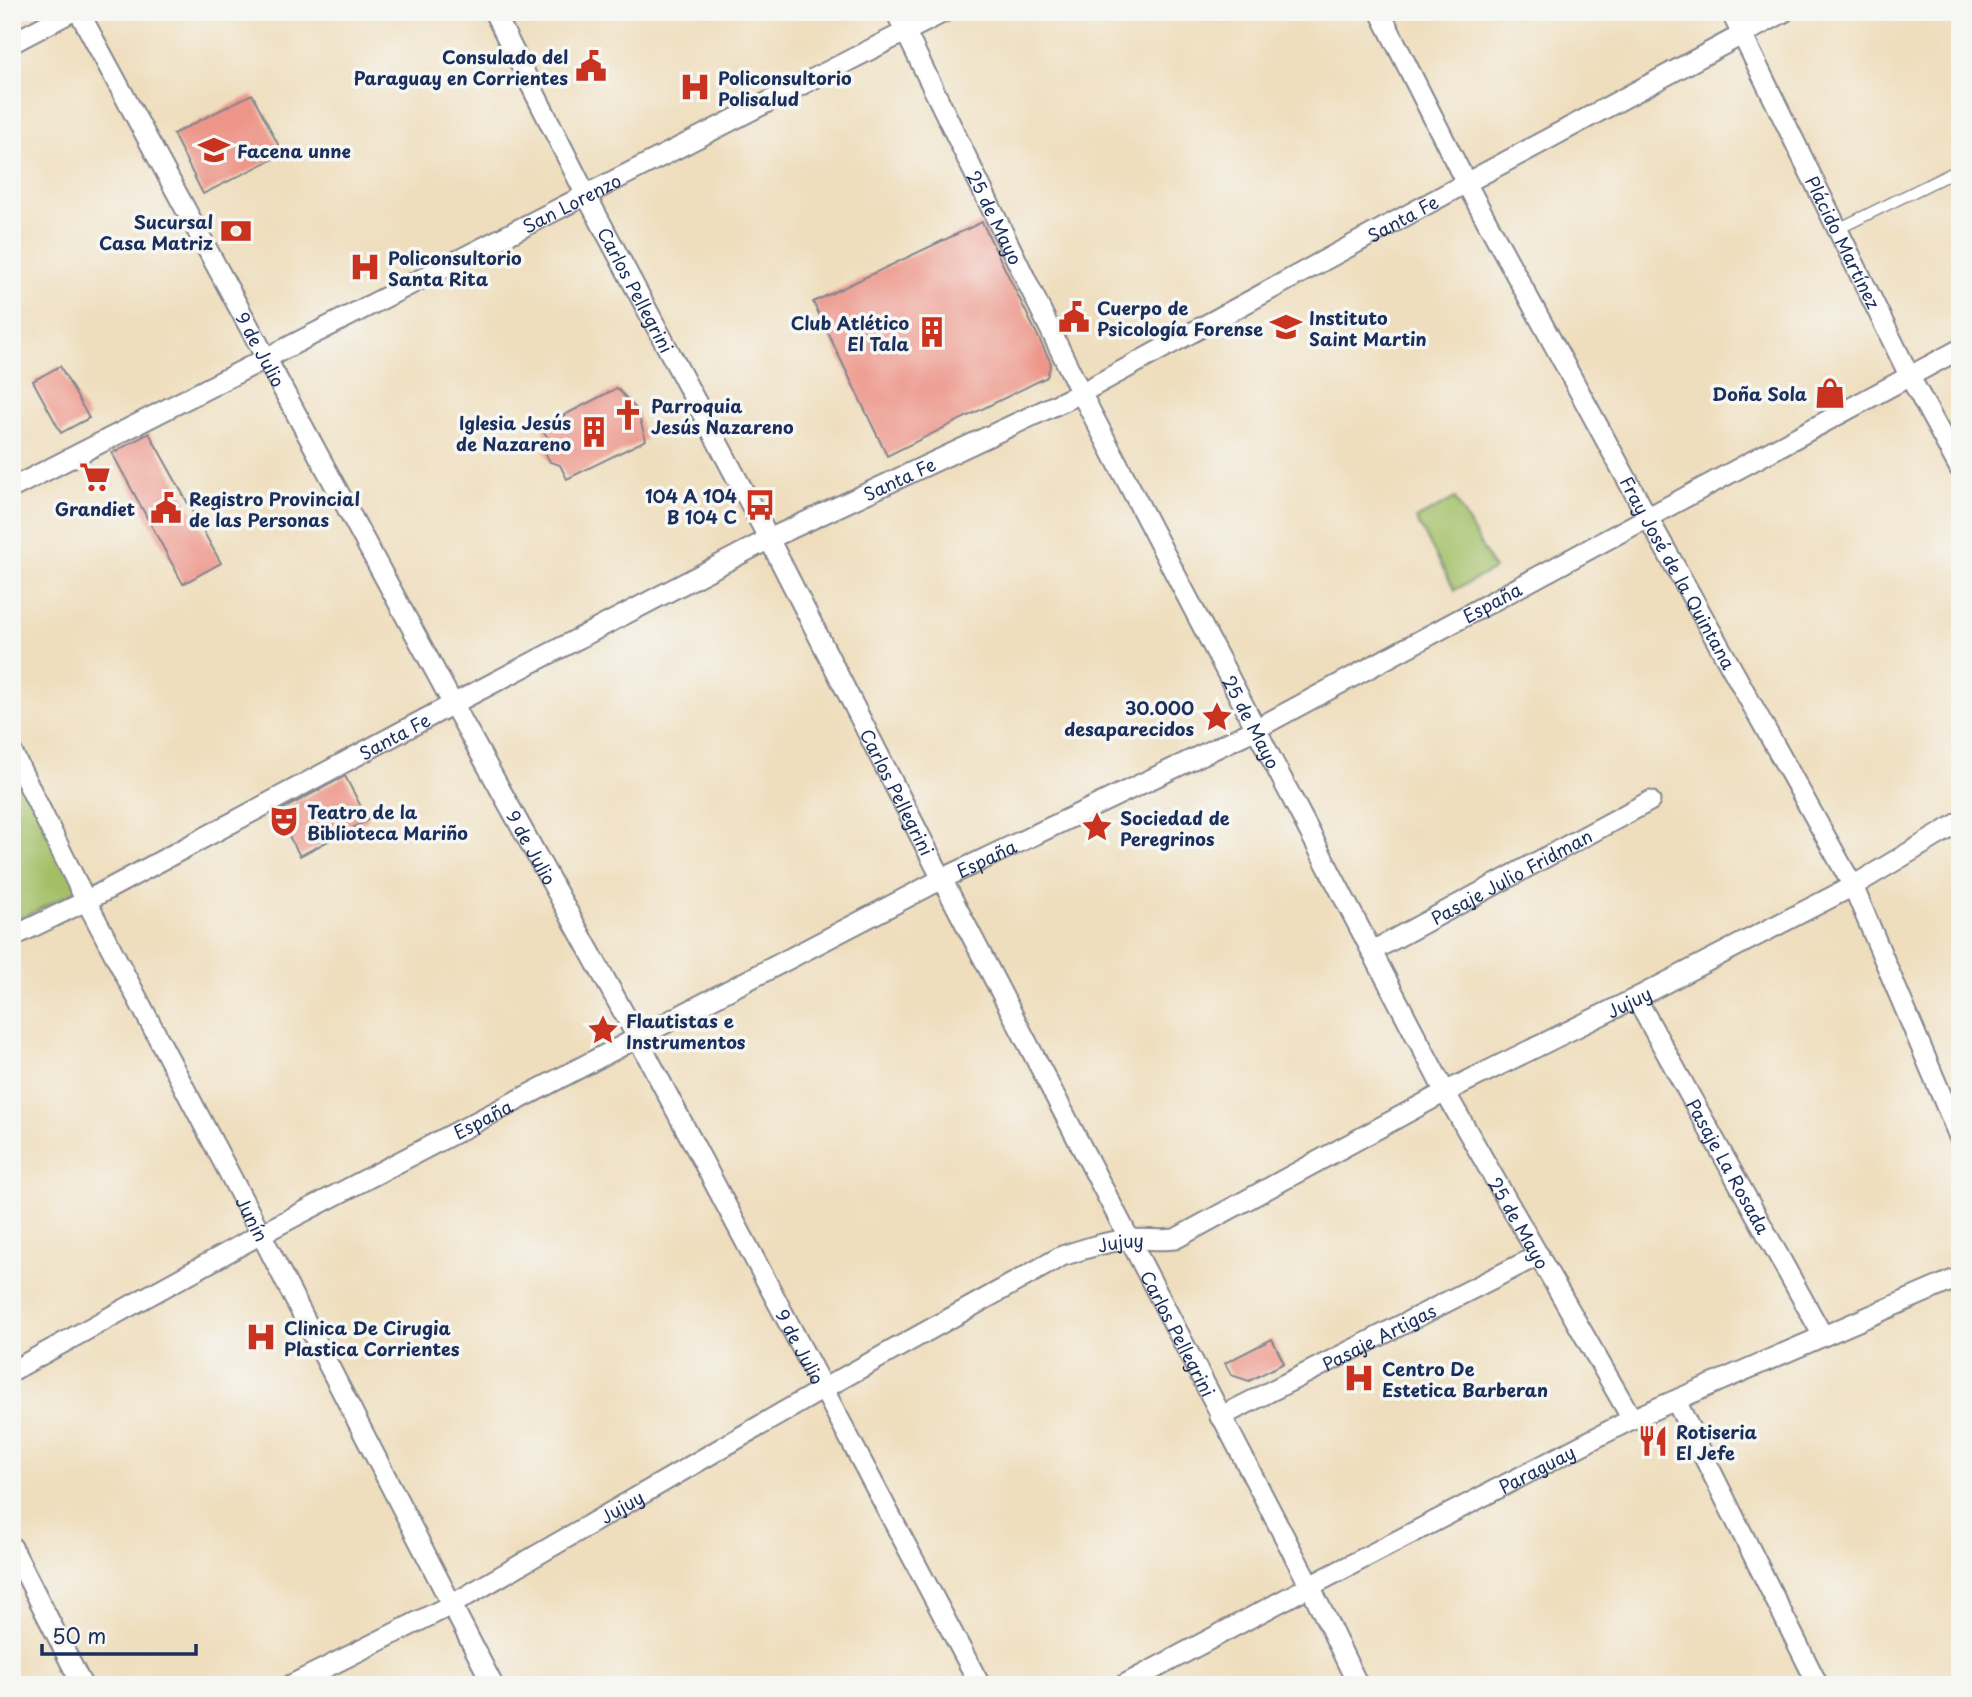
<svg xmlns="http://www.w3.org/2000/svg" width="1972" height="1697" font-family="'Playpen Sans',sans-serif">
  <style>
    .green { fill: #a2bf66; stroke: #5e7762; stroke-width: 2 }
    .building { fill: #ed9589 }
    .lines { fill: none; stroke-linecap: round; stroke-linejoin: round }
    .lane-casing { stroke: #85868e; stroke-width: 13 }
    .street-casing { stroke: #85868e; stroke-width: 23 }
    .lane { stroke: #fff; stroke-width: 10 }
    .street { stroke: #fff; stroke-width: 19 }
    .labels { text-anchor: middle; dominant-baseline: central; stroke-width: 7; stroke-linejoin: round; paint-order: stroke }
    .poi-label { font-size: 18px; font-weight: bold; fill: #1b2f5e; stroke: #f6f6f2; text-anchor: start }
    .street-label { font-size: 18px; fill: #1b2f5e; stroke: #f6f6f2 }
  </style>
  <rect width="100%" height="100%" fill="#f6f6f2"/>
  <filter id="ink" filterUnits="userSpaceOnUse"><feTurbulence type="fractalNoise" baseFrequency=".0143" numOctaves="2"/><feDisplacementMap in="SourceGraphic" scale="14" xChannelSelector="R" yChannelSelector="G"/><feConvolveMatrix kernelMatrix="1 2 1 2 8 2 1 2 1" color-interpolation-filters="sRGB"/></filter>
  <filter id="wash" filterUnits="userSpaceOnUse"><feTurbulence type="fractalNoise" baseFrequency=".00686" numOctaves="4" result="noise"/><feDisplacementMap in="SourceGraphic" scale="28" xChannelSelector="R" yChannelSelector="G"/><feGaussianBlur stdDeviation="1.57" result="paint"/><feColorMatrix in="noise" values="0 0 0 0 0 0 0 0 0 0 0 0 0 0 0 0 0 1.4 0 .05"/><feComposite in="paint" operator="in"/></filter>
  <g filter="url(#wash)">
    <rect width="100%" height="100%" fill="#efdebd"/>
    <g class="green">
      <polygon points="1455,498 1494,569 1455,590 1416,519"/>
      <polygon points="12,756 80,889 12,923"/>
    </g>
    <g id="blocks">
      <g class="building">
        <polygon points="252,94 283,154 203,194 173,134"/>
        <polygon points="982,222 1051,363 1047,377 887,456 813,302"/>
        <polygon points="60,366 89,418 61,433 33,381"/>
        <polygon points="617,388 637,410 646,440 567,479 560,465 550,462 544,451 547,437 541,427"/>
        <polygon points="149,433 221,563 183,584 112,453"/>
        <polygon points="345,776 368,820 300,856 276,813"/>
        <polygon points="1272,1339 1284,1363 1249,1381 1231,1375 1225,1363"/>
      </g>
    </g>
  </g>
  <g filter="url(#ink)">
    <use href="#blocks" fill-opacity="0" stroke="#85868e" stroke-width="2"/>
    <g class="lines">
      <defs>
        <polyline id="lane" points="1838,229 1960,169"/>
        <g id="street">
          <path id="s1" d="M 79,12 L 453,704 L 637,1037 L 980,1685"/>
          <path id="s2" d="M 494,12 L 586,195 L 769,539 L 942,879 L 1310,1586 L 1358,1685"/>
          <path id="s3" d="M 896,12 L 1081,393 L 1445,1092 L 1632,1419"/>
          <path id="s4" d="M 1380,12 L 1466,183 L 1648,518 L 1853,886 L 1960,1139"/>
          <path id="s5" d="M 1731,12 L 1910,377 L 1960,469"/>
          <polyline points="12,43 71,12"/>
          <path id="s6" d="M 12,488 L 944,12"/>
          <path id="s7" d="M 12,752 L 80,889 L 261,1234 L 493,1685"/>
          <path id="s8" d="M 12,937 L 86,901 L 453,704 L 769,539 L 1081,393 L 1466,183 L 1784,12"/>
          <path id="s9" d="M 1372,951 L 1650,801"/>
          <path id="s10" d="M 1636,998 L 1823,1336"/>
          <path id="s11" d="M 12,1371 L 261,1234 L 942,879 L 1256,729 L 1960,349"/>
          <polyline points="1676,1401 1818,1685"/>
          <path id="s12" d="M 1220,1417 L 1539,1255"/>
          <polyline points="12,1547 82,1685"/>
          <path id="s13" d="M 291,1685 L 451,1605 L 823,1389 L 1062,1256 C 1084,1249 1104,1242 1126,1240 C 1143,1238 1158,1241 1175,1239 L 1445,1092 L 1636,998 L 1853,886 L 1960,822"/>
          <path id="s14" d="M 1124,1685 L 1310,1586 L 1632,1419 L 1960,1277"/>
        </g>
      </defs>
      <use href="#lane" class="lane-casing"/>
      <use href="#street" class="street-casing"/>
      <use href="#lane" class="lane"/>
      <use href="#street" class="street"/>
    </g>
  </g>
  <defs>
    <symbol id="civic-bare" viewBox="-9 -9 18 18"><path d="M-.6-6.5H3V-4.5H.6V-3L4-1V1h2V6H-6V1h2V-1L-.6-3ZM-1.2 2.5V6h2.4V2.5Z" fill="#c8321e" stroke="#f6f6f2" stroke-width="2.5" paint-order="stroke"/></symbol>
    <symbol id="hospital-bare" viewBox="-9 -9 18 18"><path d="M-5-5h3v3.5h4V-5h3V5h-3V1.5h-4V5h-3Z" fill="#c8321e" stroke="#f6f6f2" stroke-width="2.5" paint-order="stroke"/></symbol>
    <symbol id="university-bare" viewBox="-9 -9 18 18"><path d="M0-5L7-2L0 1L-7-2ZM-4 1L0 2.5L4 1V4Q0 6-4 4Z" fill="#c8321e" stroke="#f6f6f2" stroke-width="2.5" paint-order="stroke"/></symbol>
    <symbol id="bank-bare" viewBox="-9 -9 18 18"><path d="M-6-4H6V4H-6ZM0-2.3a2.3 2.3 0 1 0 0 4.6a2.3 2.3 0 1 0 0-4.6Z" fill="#c8321e" stroke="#f6f6f2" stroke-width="2.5" paint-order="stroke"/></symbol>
    <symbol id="school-bare" viewBox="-9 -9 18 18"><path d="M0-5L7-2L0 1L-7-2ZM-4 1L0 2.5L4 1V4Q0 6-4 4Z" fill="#c8321e" stroke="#f6f6f2" stroke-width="2.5" paint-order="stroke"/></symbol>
    <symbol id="building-bare" viewBox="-9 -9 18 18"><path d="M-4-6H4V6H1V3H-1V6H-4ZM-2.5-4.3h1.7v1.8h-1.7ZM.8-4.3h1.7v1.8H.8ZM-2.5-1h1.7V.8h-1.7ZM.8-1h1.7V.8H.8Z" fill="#c8321e" stroke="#f6f6f2" stroke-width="2.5" paint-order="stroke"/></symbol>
    <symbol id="shop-bare" viewBox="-9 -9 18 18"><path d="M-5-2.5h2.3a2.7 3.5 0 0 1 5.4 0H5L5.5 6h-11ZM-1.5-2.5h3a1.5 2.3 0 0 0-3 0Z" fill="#c8321e" stroke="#f6f6f2" stroke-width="2.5" paint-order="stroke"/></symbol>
    <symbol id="church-bare" viewBox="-9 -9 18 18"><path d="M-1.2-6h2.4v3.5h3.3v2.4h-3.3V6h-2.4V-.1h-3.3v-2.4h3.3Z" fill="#c8321e" stroke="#f6f6f2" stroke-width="2.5" paint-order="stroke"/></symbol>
    <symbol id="supermarket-bare" viewBox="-9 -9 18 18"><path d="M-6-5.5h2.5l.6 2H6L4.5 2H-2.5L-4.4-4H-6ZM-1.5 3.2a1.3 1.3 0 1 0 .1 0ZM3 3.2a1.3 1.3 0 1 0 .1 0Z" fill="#c8321e" stroke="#f6f6f2" stroke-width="2.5" paint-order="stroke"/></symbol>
    <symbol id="bus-bare" viewBox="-9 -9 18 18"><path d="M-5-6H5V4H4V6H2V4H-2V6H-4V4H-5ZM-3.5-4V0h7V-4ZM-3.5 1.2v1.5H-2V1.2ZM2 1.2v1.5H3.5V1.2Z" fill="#c8321e" stroke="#f6f6f2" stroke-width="2.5" paint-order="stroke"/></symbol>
    <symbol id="sight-bare" viewBox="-9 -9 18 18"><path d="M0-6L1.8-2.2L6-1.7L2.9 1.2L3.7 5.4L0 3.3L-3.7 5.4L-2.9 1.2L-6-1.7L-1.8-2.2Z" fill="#c8321e" stroke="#f6f6f2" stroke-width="2.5" paint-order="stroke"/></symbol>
    <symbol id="theatre-bare" viewBox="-9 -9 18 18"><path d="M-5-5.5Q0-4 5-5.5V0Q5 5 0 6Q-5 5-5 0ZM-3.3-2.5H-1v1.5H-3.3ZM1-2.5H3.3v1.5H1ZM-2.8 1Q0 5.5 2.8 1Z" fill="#c8321e" stroke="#f6f6f2" stroke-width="2.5" paint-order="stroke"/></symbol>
    <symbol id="restaurant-bare" viewBox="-9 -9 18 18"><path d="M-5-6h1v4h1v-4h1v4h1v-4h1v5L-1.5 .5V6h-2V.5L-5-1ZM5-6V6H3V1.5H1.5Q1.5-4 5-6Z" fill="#c8321e" stroke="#f6f6f2" stroke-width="2.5" paint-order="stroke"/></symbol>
  </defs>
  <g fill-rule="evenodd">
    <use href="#civic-bare" x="569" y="44" width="44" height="44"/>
    <use href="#hospital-bare" x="673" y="65" width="44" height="44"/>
    <use href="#university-bare" x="192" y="128" width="44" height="44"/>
    <use href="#bank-bare" x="214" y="209" width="44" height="44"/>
    <use href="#hospital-bare" x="343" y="245" width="44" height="44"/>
    <use href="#civic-bare" x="1052" y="295" width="44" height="44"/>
    <use href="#school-bare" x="1264" y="305" width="44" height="44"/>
    <use href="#building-bare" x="910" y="310" width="44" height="44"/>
    <use href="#shop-bare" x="1808" y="371" width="44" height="44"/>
    <use href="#church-bare" x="606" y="393" width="44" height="44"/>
    <use href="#building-bare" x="572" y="410" width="44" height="44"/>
    <use href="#supermarket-bare" x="73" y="455" width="44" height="44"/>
    <use href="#bus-bare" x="738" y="483" width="44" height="44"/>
    <use href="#civic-bare" x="144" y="486" width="44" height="44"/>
    <use href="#sight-bare" x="1195" y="695" width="44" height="44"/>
    <use href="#theatre-bare" x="262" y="799" width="44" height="44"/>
    <use href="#sight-bare" x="1075" y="805" width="44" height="44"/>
    <use href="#sight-bare" x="581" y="1008" width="44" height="44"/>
    <use href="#hospital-bare" x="239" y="1315" width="44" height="44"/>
    <use href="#hospital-bare" x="1337" y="1356" width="44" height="44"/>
    <use href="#restaurant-bare" x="1631" y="1419" width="44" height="44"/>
  </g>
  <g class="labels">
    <g class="poi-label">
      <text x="568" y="56" text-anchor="end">Consulado del<tspan x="568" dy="21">Paraguay en Corrientes</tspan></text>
      <text x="718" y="77">Policonsultorio<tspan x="718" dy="21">Polisalud</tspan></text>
      <text x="237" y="150">Facena unne</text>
      <text x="213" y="221" text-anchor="end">Sucursal<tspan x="213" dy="21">Casa Matriz</tspan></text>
      <text x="388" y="257">Policonsultorio<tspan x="388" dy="21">Santa Rita</tspan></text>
      <text x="1097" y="307">Cuerpo de<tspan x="1097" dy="21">Psicología Forense</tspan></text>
      <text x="1309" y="317">Instituto<tspan x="1309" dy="21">Saint Martin</tspan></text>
      <text x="909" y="322" text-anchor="end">Club Atlético<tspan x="909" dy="21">El Tala</tspan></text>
      <text x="1807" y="393" text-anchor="end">Doña Sola</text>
      <text x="651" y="405">Parroquia<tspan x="651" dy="21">Jesús Nazareno</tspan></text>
      <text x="571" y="422" text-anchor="end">Iglesia Jesús<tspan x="571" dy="21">de Nazareno</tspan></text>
      <text x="737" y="495" text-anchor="end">104 A 104<tspan x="737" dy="21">B 104 C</tspan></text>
      <text x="189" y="498">Registro Provincial<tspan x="189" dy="21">de las Personas</tspan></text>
      <text x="95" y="508" text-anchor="middle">Grandiet</text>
      <text x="1194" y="707" text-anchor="end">30.000<tspan x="1194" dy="21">desaparecidos</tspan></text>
      <text x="307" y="811">Teatro de la<tspan x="307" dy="21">Biblioteca Mariño</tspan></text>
      <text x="1120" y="817">Sociedad de<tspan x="1120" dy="21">Peregrinos</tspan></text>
      <text x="626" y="1020">Flautistas e<tspan x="626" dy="21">Instrumentos</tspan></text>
      <text x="284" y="1327">Clinica De Cirugia<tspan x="284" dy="21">Plastica Corrientes</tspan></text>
      <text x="1382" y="1368">Centro De<tspan x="1382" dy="21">Estetica Barberan</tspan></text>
      <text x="1676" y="1431">Rotiseria<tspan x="1676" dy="21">El Jefe</tspan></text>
    </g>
    <g class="street-label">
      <text stroke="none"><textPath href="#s6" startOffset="628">San Lorenzo</textPath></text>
      <text stroke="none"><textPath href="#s3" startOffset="228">25 de Mayo</textPath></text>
      <text stroke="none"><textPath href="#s8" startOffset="1566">Santa Fe</textPath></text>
      <text stroke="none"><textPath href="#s5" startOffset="256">Plácido Martínez</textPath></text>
      <text stroke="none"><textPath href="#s2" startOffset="312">Carlos Pellegrini</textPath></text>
      <text stroke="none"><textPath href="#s1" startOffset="383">9 de Julio</textPath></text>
      <text stroke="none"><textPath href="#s8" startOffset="999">Santa Fe</textPath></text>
      <text stroke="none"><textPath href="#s4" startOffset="635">Fray José de la Quintana</textPath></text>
      <text stroke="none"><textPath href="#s11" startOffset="1668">España</textPath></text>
      <text stroke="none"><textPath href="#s3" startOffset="794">25 de Mayo</textPath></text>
      <text stroke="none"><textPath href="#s8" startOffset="432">Santa Fe</textPath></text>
      <text stroke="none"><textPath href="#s2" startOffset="878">Carlos Pellegrini</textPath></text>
      <text stroke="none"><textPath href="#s1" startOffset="950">9 de Julio</textPath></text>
      <text stroke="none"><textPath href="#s11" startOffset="1101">España</textPath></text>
      <text stroke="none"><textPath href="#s9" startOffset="158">Pasaje Julio Fridman</textPath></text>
      <text stroke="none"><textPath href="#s13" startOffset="1510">Jujuy</textPath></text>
      <text stroke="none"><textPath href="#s11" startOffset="534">España</textPath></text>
      <text stroke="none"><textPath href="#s10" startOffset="192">Pasaje La Rosada</textPath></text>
      <text stroke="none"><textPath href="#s7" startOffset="525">Junín</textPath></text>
      <text stroke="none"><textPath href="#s3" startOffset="1362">25 de Mayo</textPath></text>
      <text stroke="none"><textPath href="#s13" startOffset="943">Jujuy</textPath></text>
      <text stroke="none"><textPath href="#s2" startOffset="1488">Carlos Pellegrini</textPath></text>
      <text stroke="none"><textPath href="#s12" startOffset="178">Pasaje Artigas</textPath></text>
      <text stroke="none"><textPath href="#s1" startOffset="1517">9 de Julio</textPath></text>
      <text stroke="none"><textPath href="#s14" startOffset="466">Paraguay</textPath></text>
      <text stroke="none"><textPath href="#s13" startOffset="376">Jujuy</textPath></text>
    </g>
  </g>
  <rect width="1972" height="1697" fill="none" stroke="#f6f6f2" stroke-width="42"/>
  <path d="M42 1644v10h154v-10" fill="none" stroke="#1b2f5e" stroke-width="3.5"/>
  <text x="52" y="1644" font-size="21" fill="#1b2f5e" stroke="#f6f6f2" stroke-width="5" paint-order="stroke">50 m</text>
</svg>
